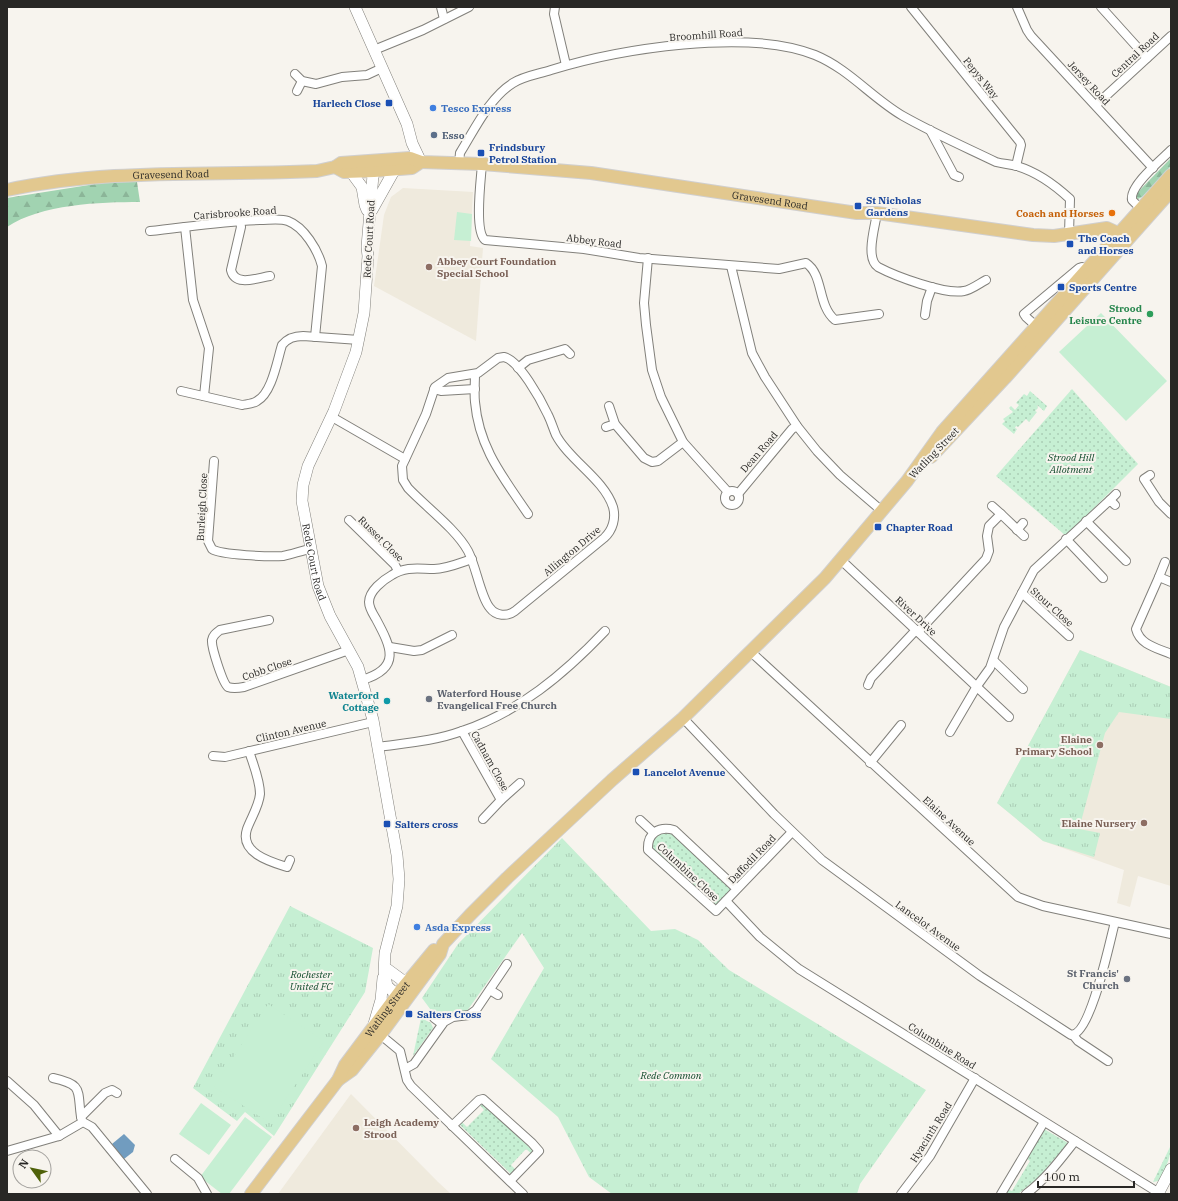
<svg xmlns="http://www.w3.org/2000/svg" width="1178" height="1201" font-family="'IBM Plex Serif',serif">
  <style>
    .built { fill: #efeadd }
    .grass { fill: url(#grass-dots) }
    .forest { fill: url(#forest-firs) }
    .park { fill: url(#park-tufts) }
    .pitch { fill: #c6efd3 }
    .water { fill: #719cbf }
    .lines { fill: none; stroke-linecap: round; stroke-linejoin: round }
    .street-casing { stroke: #82807b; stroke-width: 10 }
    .secondary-casing { stroke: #82807b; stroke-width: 12 }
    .primary-casing { stroke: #d0cfcf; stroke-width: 14 }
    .street { stroke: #fff; stroke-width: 8 }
    .secondary { stroke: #fff; stroke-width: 11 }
    .primary { stroke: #e2c88f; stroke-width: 12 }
    .transit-dot { fill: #1a4fb4; stroke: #f7f4ee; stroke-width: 1.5 }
    .shop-dot { fill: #3f7fe0; stroke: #f7f4ee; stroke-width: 1.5 }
    .service-dot { fill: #5c6f8a; stroke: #f7f4ee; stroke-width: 1.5 }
    .food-dot { fill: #e8710a; stroke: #f7f4ee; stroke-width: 1.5 }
    .education-dot { fill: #8d6e63; stroke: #f7f4ee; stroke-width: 1.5 }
    .leisure-dot { fill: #2e9e5b; stroke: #f7f4ee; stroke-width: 1.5 }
    .worship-dot { fill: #6b7280; stroke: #f7f4ee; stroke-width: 1.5 }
    .culture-dot { fill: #0f9aa8; stroke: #f7f4ee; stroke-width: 1.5 }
    .labels { text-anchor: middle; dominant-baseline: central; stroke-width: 4; stroke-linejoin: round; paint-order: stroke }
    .street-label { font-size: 10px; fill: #282725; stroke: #f7f4ee }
    .transit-label { font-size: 10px; font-weight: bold; fill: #164399; stroke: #f7f4ee; text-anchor: start }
    .shop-label { font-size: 10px; font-weight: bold; fill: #366cbe; stroke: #f7f4ee; text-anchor: start }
    .service-label { font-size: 10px; font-weight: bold; fill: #4e5e75; stroke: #f7f4ee; text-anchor: start }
    .food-label { font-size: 10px; font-weight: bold; fill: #c56008; stroke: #f7f4ee; text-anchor: end }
    .education-label { font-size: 10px; font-weight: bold; fill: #785e54; stroke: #f7f4ee; text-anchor: start }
    .leisure-label { font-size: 10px; font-weight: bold; fill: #27864d; stroke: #f7f4ee; text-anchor: end }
    .park-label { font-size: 10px; font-style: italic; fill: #0f492a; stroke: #f7f4ee }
    .worship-label { font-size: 10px; font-weight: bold; fill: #5b616d; stroke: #f7f4ee; text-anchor: start }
    .culture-label { font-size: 10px; font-weight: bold; fill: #0d838f; stroke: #f7f4ee; text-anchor: end }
  </style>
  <defs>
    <pattern id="grass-dots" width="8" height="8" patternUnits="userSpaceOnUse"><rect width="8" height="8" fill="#c6efd3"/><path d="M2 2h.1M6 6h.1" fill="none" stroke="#aacdb5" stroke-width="1.8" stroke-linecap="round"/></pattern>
    <pattern id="forest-firs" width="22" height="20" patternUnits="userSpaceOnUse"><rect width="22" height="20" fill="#a1d3b1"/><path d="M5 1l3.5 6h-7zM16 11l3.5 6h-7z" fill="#8bb598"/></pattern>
    <pattern id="park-tufts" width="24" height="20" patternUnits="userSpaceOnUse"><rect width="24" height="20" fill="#c6efd3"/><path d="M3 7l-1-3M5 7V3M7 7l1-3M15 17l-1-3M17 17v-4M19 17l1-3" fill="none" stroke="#aacdb5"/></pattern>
  </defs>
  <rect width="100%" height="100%" fill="#f7f4ee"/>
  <g class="built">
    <polygon points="403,188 473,192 470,246 483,248 476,341 374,286 384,215 391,197"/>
    <polygon points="1080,650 1171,687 1171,886 1138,876 1130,907 1117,903 1124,870 1043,841 997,803"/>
    <polygon points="351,1094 438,1182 451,1194 278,1194"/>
  </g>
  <g class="grass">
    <polygon points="1072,389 1138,464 1066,536 996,476"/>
    <polygon points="1030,391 1047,406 1044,411 1037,405 1038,408 1035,411 1037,412 1029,422 1026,419 1018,427 1016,426 1015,428 1017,429 1014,434 1002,424 1005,421 1003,419 1013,412 1009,408 1011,406 1015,410 1019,405 1016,403 1024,394 1027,396"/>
    <polygon points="665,832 671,833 727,885 729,884 733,891 718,907 652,849 651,844 656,835"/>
    <polygon points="421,1018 431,1023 433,1028 413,1056"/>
    <polygon points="481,1102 529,1147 533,1148 533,1155 526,1149 511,1165 517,1171 512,1175 459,1124 460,1120 467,1127 484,1110 478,1103"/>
    <polygon points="1044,1129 1068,1143 1038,1178 1018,1194 1004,1194 1007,1189 1012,1191 1030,1161 1027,1159"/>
    <path d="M 1171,1145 C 1171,1158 1165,1170 1158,1181 L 1153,1182 Z"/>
  </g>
  <g class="forest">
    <polygon points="1171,158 1171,166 1142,197 1138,199 1134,196"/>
    <path d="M 108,182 L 137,182 L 140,202 C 100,202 41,204 7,227 L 7,198 Z"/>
  </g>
  <g class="park">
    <polygon points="1080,650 1171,687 1171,719 1119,712 1105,733 1079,829 1100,833 1094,857 1043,841 997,803"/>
    <polygon points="562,838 651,931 675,929 698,940 729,970 926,1090 860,1184 857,1194 612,1194 589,1177 558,1117 491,1059 544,968 522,933 467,1011 436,1017 422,998 458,944"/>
    <polygon points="290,906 373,948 365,992 274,1136 245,1112 237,1121 193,1088"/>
  </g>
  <g class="pitch">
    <polygon points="457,212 472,214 471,241 454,240"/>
    <polygon points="1101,313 1167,381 1126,421 1059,352"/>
    <polygon points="268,1004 324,1041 270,1123 214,1087"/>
    <polygon points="201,1103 231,1125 209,1155 179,1134"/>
    <polygon points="245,1117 272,1137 229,1194 222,1194 200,1177"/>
  </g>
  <polygon class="water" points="124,1134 135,1145 133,1152 124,1159 112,1144"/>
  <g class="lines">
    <defs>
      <g id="street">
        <polyline points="441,7 444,19"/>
        <polyline points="555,7 554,14 566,65"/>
        <polyline points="911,7 1020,142 1021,145 1016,166"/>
        <polyline points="1017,7 1027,30 1031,36 1153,168"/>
        <polyline points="1101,7 1147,58"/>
        <polyline points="374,50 423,30 469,7"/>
        <polyline points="295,74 302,81 316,84 342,77 367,75 382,68"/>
        <polyline points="297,91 302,81"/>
        <polyline points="1096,105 1171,36"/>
        <polyline points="930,130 954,175 959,177"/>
        <path d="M 459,163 L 460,153 C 475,129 489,98 513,83 C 524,76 539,74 551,70 C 619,49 748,28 815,55 C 849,69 872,98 903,116 C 933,133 965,147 996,162 C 1003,164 1010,164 1017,166 C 1037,172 1055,185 1070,199 L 1069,234"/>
        <path d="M 482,164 C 481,179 474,231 485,240 L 584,249 L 639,258 L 779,269 L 806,263 C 824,275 817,305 835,320 L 879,314"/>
        <path d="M 1140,208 L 1132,200 C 1129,186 1161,160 1171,150"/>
        <path d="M 877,213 C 875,227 865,258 878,267 C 895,276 945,295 964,291 C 971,290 980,283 986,280"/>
        <path d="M 240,221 L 241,227 L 231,270 C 235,287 257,278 270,276"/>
        <polyline points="185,227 193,300 209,348 204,396"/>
        <path d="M 150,231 C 187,227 224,221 260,220 C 269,220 280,218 288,221 C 304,227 318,250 322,266 L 315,337"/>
        <polyline points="648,258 644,303 646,325 652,370 661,397 683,442 728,492"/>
        <polyline points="731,266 752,353 765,377 797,426 817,451 840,475 882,511"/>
        <polyline points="925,315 927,301 932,287"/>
        <polyline points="1036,326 1026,317 1024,314 1079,268 1082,267 1086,270"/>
        <path d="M 504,357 C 519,360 541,400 548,415 C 551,421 553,428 556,435 C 569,460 604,479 613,507 C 616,518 613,530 604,538 L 515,611 C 507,617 496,616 490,608 C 481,598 476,566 468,551 C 456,529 426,507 408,488 L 403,480 L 402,466 L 426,414 L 435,387 L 448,378 L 478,373 L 498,358 Z"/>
        <polyline points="518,368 528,360 565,349 570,354"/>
        <path d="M 475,374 C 475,383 474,393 475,402 C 479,448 503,477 528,514"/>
        <polyline points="434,389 441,391 475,389"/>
        <path d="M 181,391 L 242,405 C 247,404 253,404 257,401 C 272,393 277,361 282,345 C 288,338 294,336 303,336 L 359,340"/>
        <polyline points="609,406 615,424 644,458 652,462 658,461 683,442"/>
        <polyline points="332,417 405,459"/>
        <polyline points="606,427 615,424"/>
        <path d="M 214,461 L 208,541 L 212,549 C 220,555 271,557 283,556 C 292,554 301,551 310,549"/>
        <polyline points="1150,475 1144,479 1159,502 1171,514"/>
        <circle cx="732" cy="498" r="7"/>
        <polyline points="738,494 792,429 797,426"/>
        <polyline points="1110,500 1116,494"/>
        <polyline points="992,506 1001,514"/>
        <polyline points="349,520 395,565 398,571"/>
        <polyline points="1086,521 1126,561"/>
        <polyline points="1017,530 1023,523"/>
        <polyline points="1066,539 1103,578"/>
        <polyline points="841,560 1009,717"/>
        <polyline points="1159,577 1165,562"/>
        <path d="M 1171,582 L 1159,577 L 1136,629 C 1140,645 1157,648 1171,654"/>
        <polyline points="1022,593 1069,636"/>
        <path d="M 269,620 L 220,630 C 216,633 213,635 212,640 C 211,647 223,684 228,687 C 233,689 239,688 244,687 L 349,650"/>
        <polyline points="918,632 986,559 989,551 987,536 989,526 1001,514 1024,536"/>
        <polyline points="390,647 414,651 422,650 452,635"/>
        <polyline points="751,652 1018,897 1043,906 1171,934"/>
        <polyline points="994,661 1023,689"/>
        <path d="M 362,680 C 402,668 391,647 376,619 C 373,614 369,608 369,602 C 369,591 383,580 392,575 C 406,566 419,569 434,569 C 446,569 460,563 472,559"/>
        <polyline points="868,685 871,678 916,630"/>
        <path d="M 683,718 L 774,814 L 822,860 L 980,976 L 1071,1035 C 1091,1035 1110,940 1115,922"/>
        <polyline points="462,731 501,800 483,819"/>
        <polyline points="950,732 977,686 990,668 1004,627 1034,570 1110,500 1115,505"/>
        <path d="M 378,747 C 406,743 435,741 462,731 C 519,712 564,674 605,631"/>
        <path d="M 249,751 C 253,764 260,780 260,794 C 259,806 251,818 247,829 C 239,853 271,862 287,867 L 290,860"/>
        <polyline points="213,756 225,757 373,722"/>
        <polyline points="870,763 901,725"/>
        <polyline points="501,800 520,783"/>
        <polyline points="640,820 653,832"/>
        <path d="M 737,889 L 674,830 C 659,826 647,833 648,850 L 716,911 L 792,832"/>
        <polyline points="726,901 760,937 799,969 1159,1193"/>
        <polyline points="490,990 498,995"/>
        <polyline points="434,1018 442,1024"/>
        <polyline points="377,1032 400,1051 407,1080 411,1086 523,1194"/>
        <polyline points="1073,1035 1078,1041 1108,1061"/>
        <polyline points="405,1069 414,1064 444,1022 453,1017 469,1015 476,1010 507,964"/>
        <path d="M 53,1078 C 84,1085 77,1090 81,1117"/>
        <polyline points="7,1081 34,1105 59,1136 83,1122 92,1127 147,1194"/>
        <polyline points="82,1120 81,1117 105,1093 112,1090 117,1093"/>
        <polyline points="452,1126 479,1100 483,1099 532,1143 539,1151 510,1181"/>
        <polyline points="7,1151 59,1136"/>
        <polyline points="175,1159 198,1178 207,1194"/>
        <polyline points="901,1194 930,1156 975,1078"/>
        <polyline points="1001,1194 1044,1122"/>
        <path d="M 1026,1194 C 1046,1179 1060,1160 1075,1141"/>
      </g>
      <g id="secondary">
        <polyline points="355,7 407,124 412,143 421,162"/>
        <path id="s1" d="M 374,163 L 367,247 L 368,256 L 364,313 L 356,352 L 334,411 L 308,466 L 303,485 L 302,501 L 318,586 L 330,616 L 358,667 L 373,720 L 397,855 L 399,879 L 397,906 L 385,953 L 384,972 L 387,986 L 403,1001"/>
        <polyline points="351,172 362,187 365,205 367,210"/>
        <polyline points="372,210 395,169"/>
        <polyline points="387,969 402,980 409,980"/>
        <polyline points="374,1024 381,1000 383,978"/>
        <polyline points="1158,1194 1171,1169"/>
      </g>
      <g id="primary">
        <polyline points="335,167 344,172 374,171 412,168 421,162"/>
        <path id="s2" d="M 7,190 C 109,168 213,176 317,171 L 335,167 L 341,163 L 410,158 L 421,162 L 482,164 L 591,173 L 857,213 L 877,213 L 1033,235 L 1054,236 L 1107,228 L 1118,233"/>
        <polyline points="931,457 1005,378 1171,191"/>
        <polyline points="338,1080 352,1070 381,1034 440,954 443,944 470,915 507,878 612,780 683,718 825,578 907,481 942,432 1171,175"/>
        <path id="s3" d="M 251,1194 L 338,1080 L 345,1065 L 401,990 L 434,950"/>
      </g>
    </defs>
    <use href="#street" class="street-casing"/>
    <use href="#secondary" class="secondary-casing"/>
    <use href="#primary" class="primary-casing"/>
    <use href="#street" class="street"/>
    <use href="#secondary" class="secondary"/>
    <use href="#primary" class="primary"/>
  </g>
  <g class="transit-dot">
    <rect x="385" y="99" width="8" height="8" rx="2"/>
    <rect x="477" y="149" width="8" height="8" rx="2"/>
    <rect x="854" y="202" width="8" height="8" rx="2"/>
    <rect x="1066" y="240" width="8" height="8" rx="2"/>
    <rect x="1057" y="283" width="8" height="8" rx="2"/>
    <rect x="874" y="523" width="8" height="8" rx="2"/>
    <rect x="632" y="768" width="8" height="8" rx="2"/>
    <rect x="383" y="820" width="8" height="8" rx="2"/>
    <rect x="405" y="1010" width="8" height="8" rx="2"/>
  </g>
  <g class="shop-dot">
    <circle cx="433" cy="108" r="4"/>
    <circle cx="417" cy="927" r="4"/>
  </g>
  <circle class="service-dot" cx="434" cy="135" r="4"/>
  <circle class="food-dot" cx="1112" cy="213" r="4"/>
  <g class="education-dot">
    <circle cx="429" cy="267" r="4"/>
    <circle cx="1100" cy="745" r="4"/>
    <circle cx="1144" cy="823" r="4"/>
    <circle cx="356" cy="1128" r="4"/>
  </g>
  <circle class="leisure-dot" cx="1150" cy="314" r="4"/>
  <g class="worship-dot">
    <circle cx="429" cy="699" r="4"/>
    <circle cx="1127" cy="979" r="4"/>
  </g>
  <circle class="culture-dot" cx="387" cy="701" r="4"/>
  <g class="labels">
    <g class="street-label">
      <text transform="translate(706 35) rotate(-4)">Broomhill Road</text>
      <text transform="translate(1135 55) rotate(-43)">Central Road</text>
      <text transform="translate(981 78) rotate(51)">Pepys Way</text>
      <text transform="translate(1089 83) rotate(47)">Jersey Road</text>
      <text stroke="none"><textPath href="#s2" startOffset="165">Gravesend Road</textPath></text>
      <text stroke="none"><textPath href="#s2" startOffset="769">Gravesend Road</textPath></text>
      <text transform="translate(235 213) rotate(-4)">Carisbrooke Road</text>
      <text transform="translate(369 239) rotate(-87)">Rede Court Road</text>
      <text transform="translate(594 241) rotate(7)">Abbey Road</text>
      <text transform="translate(759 452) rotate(-49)">Dean Road</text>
      <text transform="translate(934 453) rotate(-46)">Watling Street</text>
      <text transform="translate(202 507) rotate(-87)">Burleigh Close</text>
      <text transform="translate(381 539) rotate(45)">Russet Close</text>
      <text transform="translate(572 551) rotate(-40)">Allington Drive</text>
      <text stroke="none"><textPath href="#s1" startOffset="412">Rede Court Road</textPath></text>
      <text transform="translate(1052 607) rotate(42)">Stour Close</text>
      <text transform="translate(916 616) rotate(43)">River Drive</text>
      <text transform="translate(267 669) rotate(-19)">Cobb Close</text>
      <text transform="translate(291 731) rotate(-13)">Clinton Avenue</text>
      <text transform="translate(490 761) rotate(61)">Cadnam Close</text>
      <text transform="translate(949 821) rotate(43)">Elaine Avenue</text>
      <text transform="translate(752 859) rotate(-46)">Daffodil Road</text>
      <text transform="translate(688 872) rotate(43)">Columbine Close</text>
      <text transform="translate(928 926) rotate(36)">Lancelot Avenue</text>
      <text stroke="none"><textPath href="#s3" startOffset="230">Watling Street</textPath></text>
      <text transform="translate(942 1046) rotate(32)">Columbine Road</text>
      <text transform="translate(931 1132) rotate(-58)">Hyacinth Road</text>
    </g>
    <g class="transit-label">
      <text x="381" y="103" text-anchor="end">Harlech Close</text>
      <text x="489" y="147">Frindsbury<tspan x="489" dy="12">Petrol Station</tspan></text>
      <text x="866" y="200">St Nicholas<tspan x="866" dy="12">Gardens</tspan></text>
      <text x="1078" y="238">The Coach<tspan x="1078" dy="12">and Horses</tspan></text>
      <text x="1069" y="287">Sports Centre</text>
      <text x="886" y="527">Chapter Road</text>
      <text x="644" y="772">Lancelot Avenue</text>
      <text x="395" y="824">Salters cross</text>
      <text x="417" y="1014">Salters Cross</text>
    </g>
    <g class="shop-label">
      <text x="441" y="108">Tesco Express</text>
      <text x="425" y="927">Asda Express</text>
    </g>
    <g class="service-label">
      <text x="442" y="135">Esso</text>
    </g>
    <g class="food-label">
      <text x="1104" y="213">Coach and Horses</text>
    </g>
    <g class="education-label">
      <text x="437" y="261">Abbey Court Foundation<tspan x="437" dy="12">Special School</tspan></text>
      <text x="1092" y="739" text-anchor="end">Elaine<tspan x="1092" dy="12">Primary School</tspan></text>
      <text x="1136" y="823" text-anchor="end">Elaine Nursery</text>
      <text x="364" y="1122">Leigh Academy<tspan x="364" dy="12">Strood</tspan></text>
    </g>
    <g class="leisure-label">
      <text x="1142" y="308">Strood<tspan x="1142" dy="12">Leisure Centre</tspan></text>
    </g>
    <g class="park-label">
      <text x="1071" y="457">Strood Hill<tspan x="1071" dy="12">Allotment</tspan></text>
      <text x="311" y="974">Rochester<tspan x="311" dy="12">United FC</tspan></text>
      <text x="671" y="1075">Rede Common</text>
    </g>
    <g class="worship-label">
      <text x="437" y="693">Waterford House<tspan x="437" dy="12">Evangelical Free Church</tspan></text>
      <text x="1119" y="973" text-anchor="end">St Francis'<tspan x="1119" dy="12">Church</tspan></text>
    </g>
    <g class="culture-label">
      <text x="379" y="695">Waterford<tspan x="379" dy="12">Cottage</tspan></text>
    </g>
  </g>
  <rect width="1178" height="1201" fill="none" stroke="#282725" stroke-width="16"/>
  <g transform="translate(32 1169) rotate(303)"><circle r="19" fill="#f7f4ee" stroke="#a4a29e"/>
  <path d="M0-3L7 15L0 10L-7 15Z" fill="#4f6109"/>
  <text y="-6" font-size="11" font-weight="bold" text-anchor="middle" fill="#282725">N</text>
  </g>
  <path d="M1038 1181v6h96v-6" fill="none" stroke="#282725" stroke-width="2"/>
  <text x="1044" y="1181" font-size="12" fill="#282725" stroke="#f7f4ee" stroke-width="3" paint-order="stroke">100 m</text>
</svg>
